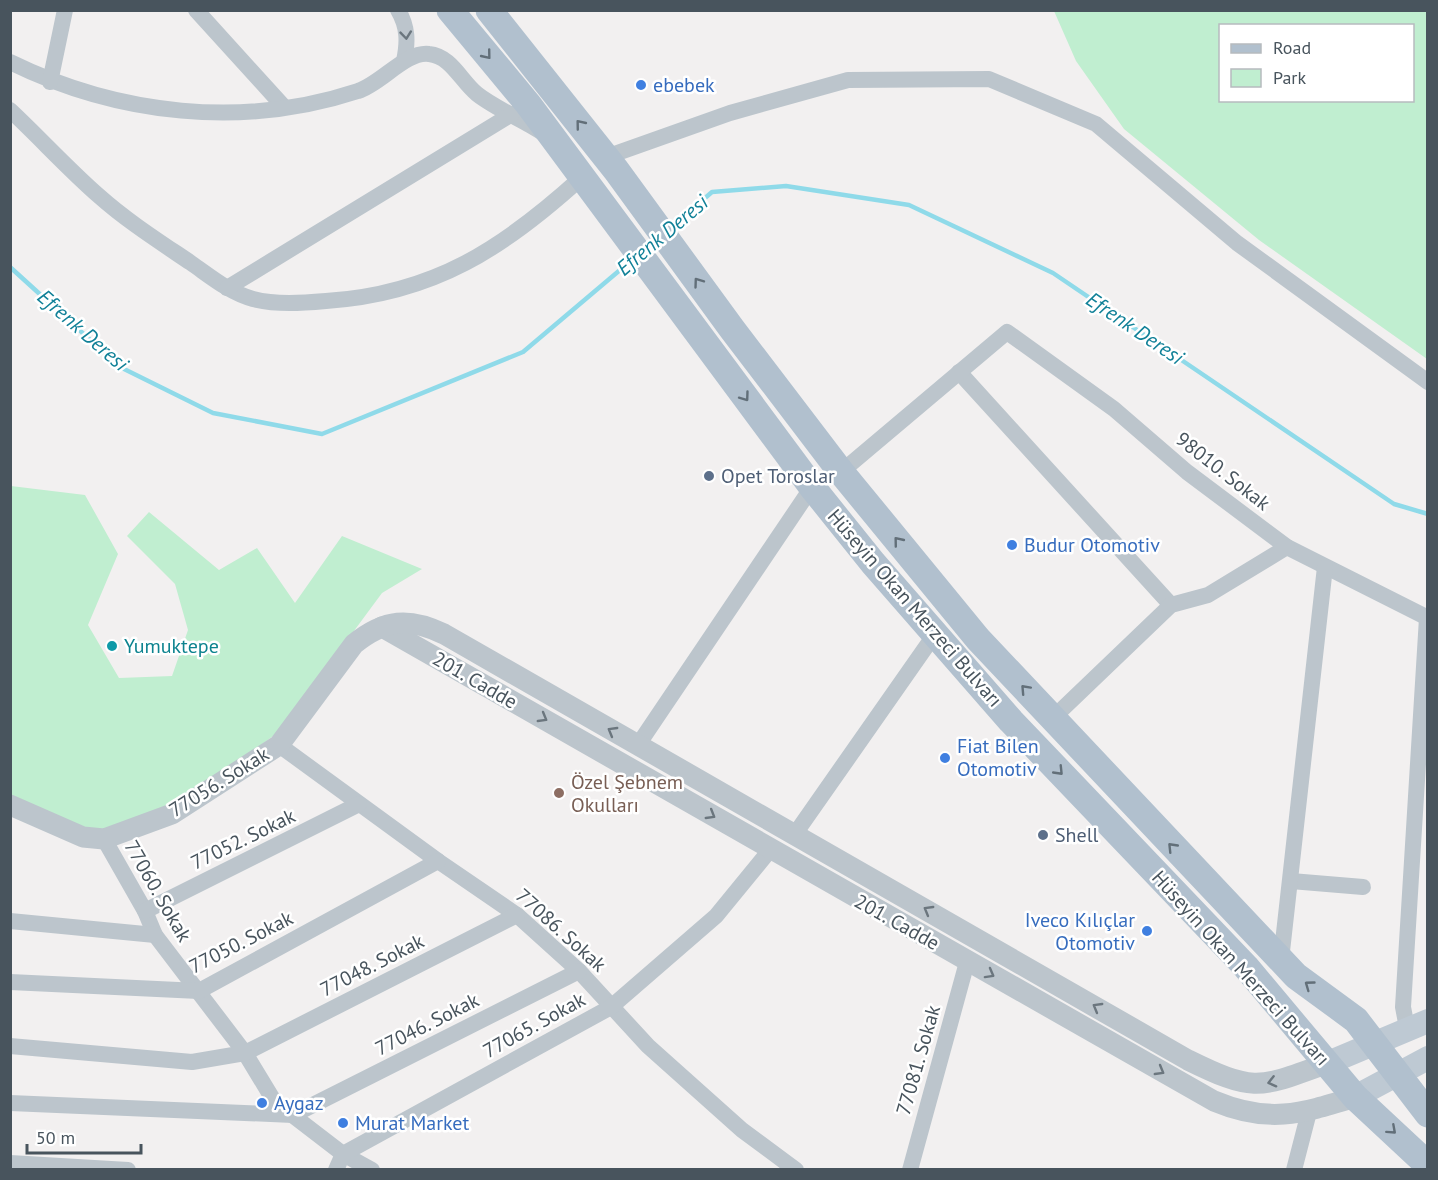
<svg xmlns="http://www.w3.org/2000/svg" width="1438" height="1180" font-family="'PT Sans',sans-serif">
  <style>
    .green { fill: #c0eed0; fill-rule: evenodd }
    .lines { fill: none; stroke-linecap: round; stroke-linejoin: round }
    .stream { stroke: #8fdae9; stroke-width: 4.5 }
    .minor { stroke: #bcc5cc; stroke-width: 16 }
    .tertiary { stroke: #bcc5cc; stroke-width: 21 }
    .secondary { stroke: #bec9d3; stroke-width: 24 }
    .primary { stroke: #b1c0ce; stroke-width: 27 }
    .oneway { stroke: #6b767e }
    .oneway2 { stroke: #626f79 }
    .shop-dot { fill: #3f7fe0; stroke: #fff; stroke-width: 2 }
    .service-dot { fill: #5c6f8a; stroke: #fff; stroke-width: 2 }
    .culture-dot { fill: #0f9aa8; stroke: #fff; stroke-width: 2 }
    .education-dot { fill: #8d6e63; stroke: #fff; stroke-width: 2 }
    .labels { text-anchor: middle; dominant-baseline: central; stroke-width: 5; stroke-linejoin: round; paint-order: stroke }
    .shop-label { font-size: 20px; fill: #366cbe; stroke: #fff; text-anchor: start }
    .street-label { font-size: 20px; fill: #48545d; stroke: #fff }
    .service-label { font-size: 20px; fill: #4e5e75; stroke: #fff; text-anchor: start }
    .culture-label { font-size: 20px; fill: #0d838f; stroke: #fff; text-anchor: start }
    .education-label { font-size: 20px; fill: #785e54; stroke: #fff; text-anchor: start }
    .water-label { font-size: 21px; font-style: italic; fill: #118198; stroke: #fff }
  </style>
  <rect width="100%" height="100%" fill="#f2f0f0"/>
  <g class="green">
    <path d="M 1054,11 L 1427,11 L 1427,359 L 1259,240 L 1124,129 L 1076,61 ZM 1220,26 L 1412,26 L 1412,100 L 1220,100 Z"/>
    <polygon points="11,486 85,495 118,554 88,625 119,678 172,676 188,630 175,584 127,536 149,512 219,570 257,548 295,603 342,536 422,569 382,593 280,731 191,796 106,830 90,831 11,798"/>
  </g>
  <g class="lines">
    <g class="stream">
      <polyline points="669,229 712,192 786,186 909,205 1053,273 1394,504 1428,514"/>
      <polyline points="10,267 120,367 213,413 322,434 523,352 633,259"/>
    </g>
    <g class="minor">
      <polyline points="196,10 284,107"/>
      <path d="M 398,10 C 408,27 408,42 404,61"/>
      <path d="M 10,62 C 118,115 243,129 358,91 C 381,84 406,51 429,54 C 451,56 461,81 477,94 C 496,109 522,119 543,133"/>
      <polyline points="50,82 65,10"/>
      <path d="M 10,110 C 40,138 68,169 99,196 C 127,221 160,242 191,263 C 210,276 230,293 253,299 C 276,305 303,303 326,301 C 434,294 504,248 582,177"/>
      <polyline points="606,157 730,113 848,80 989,79 1096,124 1237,243 1428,382"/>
      <polyline points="227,288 512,114"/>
      <polyline points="959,372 1171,605"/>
      <polyline points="841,472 1007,332 1114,409 1187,472 1287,547 1428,618"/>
      <polyline points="1053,718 1171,605 1208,595 1287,547"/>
      <polyline points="279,745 438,861 517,915 579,971 648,1046 742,1130 796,1170"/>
      <polyline points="638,745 812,487"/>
      <polyline points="795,834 935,634"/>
      <polyline points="104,839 145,911 155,935 245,1053 274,1101 343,1154 372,1170"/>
      <polyline points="1291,881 1363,887"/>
      <polyline points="145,911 359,804"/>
      <polyline points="10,921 155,935"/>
      <polyline points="1281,960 1325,567"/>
      <polyline points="10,982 199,991 438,861"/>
      <polyline points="1407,1028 1403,1007 1427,618"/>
      <polyline points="10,1046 192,1062 245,1053 517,915"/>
      <polyline points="10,1103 293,1115 579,971"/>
      <polyline points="10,1163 128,1170"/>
      <polyline points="336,1170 343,1154 611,1007 716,916 770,850"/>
      <polyline points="910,1170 967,962"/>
      <polyline points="1294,1170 1309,1112"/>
    </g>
    <g class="tertiary">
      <path d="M 382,627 L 1214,1101 C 1269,1124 1300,1114 1355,1097"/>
      <path d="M 10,805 L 83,837 L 104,839 L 172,814 L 279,745 L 354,644 C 385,619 409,617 444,634 L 1188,1060 C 1255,1093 1259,1088 1328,1063"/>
    </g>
    <g class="secondary">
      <polyline points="1328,1063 1428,1021"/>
      <polyline points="1355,1097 1428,1058"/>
    </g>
    <g class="primary">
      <polyline points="450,10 528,104 812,487 873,563 1011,721 1246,967 1355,1097 1428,1165"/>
      <polyline points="489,10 616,170 732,329 841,472 978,639 1296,976 1356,1020 1428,1114"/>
    </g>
  </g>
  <defs><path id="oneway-chevron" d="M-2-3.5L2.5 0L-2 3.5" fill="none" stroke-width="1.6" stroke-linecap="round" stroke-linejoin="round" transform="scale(1.5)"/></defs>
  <g class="oneway">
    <use href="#oneway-chevron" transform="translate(406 35) rotate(84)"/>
    <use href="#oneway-chevron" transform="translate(543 718) rotate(30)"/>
    <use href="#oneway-chevron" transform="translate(612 731) rotate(-150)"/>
    <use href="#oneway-chevron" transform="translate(711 815) rotate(31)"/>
    <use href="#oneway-chevron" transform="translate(928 910) rotate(-150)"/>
    <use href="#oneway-chevron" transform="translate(990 974) rotate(29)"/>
    <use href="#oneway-chevron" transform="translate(1097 1007) rotate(-150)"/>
    <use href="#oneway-chevron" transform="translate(1160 1071) rotate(30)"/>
    <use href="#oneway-chevron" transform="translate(1272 1082) rotate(166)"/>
  </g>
  <g class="oneway2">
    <use href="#oneway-chevron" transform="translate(487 55) rotate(51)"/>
    <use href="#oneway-chevron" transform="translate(580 124) rotate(-129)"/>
    <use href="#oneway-chevron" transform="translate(698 282) rotate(-126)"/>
    <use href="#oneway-chevron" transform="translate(745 397) rotate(54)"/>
    <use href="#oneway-chevron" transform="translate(898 541) rotate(-129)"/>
    <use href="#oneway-chevron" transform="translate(1025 689) rotate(-133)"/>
    <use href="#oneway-chevron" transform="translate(1059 771) rotate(46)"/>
    <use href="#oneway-chevron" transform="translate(1172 847) rotate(-134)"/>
    <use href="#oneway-chevron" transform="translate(1309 985) rotate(-144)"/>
    <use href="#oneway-chevron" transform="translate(1392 1130) rotate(42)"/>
  </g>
  <g class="shop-dot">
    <circle cx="641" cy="85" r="6"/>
    <circle cx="1012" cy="545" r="6"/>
    <circle cx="945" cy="758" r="6"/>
    <circle cx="1147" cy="931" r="6"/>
    <circle cx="262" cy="1103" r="6"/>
    <circle cx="343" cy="1123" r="6"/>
  </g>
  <g class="service-dot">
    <circle cx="709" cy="476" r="6"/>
    <circle cx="1043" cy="835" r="6"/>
  </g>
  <circle class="culture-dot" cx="112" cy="646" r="6"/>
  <circle class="education-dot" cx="559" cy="793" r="6"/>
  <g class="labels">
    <g class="shop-label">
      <text x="653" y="85">ebebek</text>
      <text x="1024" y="545">Budur Otomotiv</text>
      <text x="957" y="746">Fiat Bilen<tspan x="957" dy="23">Otomotiv</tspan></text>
      <text x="1135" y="920" text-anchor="end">Iveco Kılıçlar<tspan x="1135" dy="23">Otomotiv</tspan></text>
      <text x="274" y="1103">Aygaz</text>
      <text x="355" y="1123">Murat Market</text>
    </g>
    <g class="street-label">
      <text transform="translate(1223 471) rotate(38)">98010. Sokak</text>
      <text transform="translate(915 608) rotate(49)">Hüseyin Okan Merzeci Bulvarı</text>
      <text transform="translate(475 680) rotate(30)">201. Cadde</text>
      <text transform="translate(219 782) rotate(-32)">77056. Sokak</text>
      <text transform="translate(243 839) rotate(-26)">77052. Sokak</text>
      <text transform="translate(158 891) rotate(60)">77060. Sokak</text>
      <text transform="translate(897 922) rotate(29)">201. Cadde</text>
      <text transform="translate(561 930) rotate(42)">77086. Sokak</text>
      <text transform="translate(241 942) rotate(-27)">77050. Sokak</text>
      <text transform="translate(372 965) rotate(-27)">77048. Sokak</text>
      <text transform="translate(1241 968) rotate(48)">Hüseyin Okan Merzeci Bulvarı</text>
      <text transform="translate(427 1024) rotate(-27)">77046. Sokak</text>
      <text transform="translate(534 1025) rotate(-29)">77065. Sokak</text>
      <text transform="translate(918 1060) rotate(-74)">77081. Sokak</text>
    </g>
    <g class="service-label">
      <text x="721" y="476">Opet Toroslar</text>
      <text x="1055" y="835">Shell</text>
    </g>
    <g class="culture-label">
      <text x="124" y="646">Yumuktepe</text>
    </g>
    <g class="education-label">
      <text x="571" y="782">Özel Şebnem<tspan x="571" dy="23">Okulları</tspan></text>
    </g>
    <g class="water-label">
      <text transform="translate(662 235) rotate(-40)">Efrenk Deresi</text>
      <text transform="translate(1135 328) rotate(34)">Efrenk Deresi</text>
      <text transform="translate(83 330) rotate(41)">Efrenk Deresi</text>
    </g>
  </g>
  <rect width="1438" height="1180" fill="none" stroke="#48545d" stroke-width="24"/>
  <rect x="1219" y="24" width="195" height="78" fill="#ffffff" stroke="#b6bbbe" stroke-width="1.5"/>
  <rect x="1231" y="44" width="30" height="9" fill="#b1c0ce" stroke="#b6bbbe" stroke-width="1.5"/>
  <text x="1273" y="54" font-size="18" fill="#48545d">Road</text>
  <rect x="1231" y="69" width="30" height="18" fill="#c0eed0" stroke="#b6bbbe" stroke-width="1.5"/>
  <text x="1273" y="84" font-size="18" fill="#48545d">Park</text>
  <path d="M27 1144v9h114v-9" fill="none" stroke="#48545d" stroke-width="3"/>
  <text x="36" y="1144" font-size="18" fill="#48545d" stroke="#ffffff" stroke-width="4.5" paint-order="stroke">50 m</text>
</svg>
